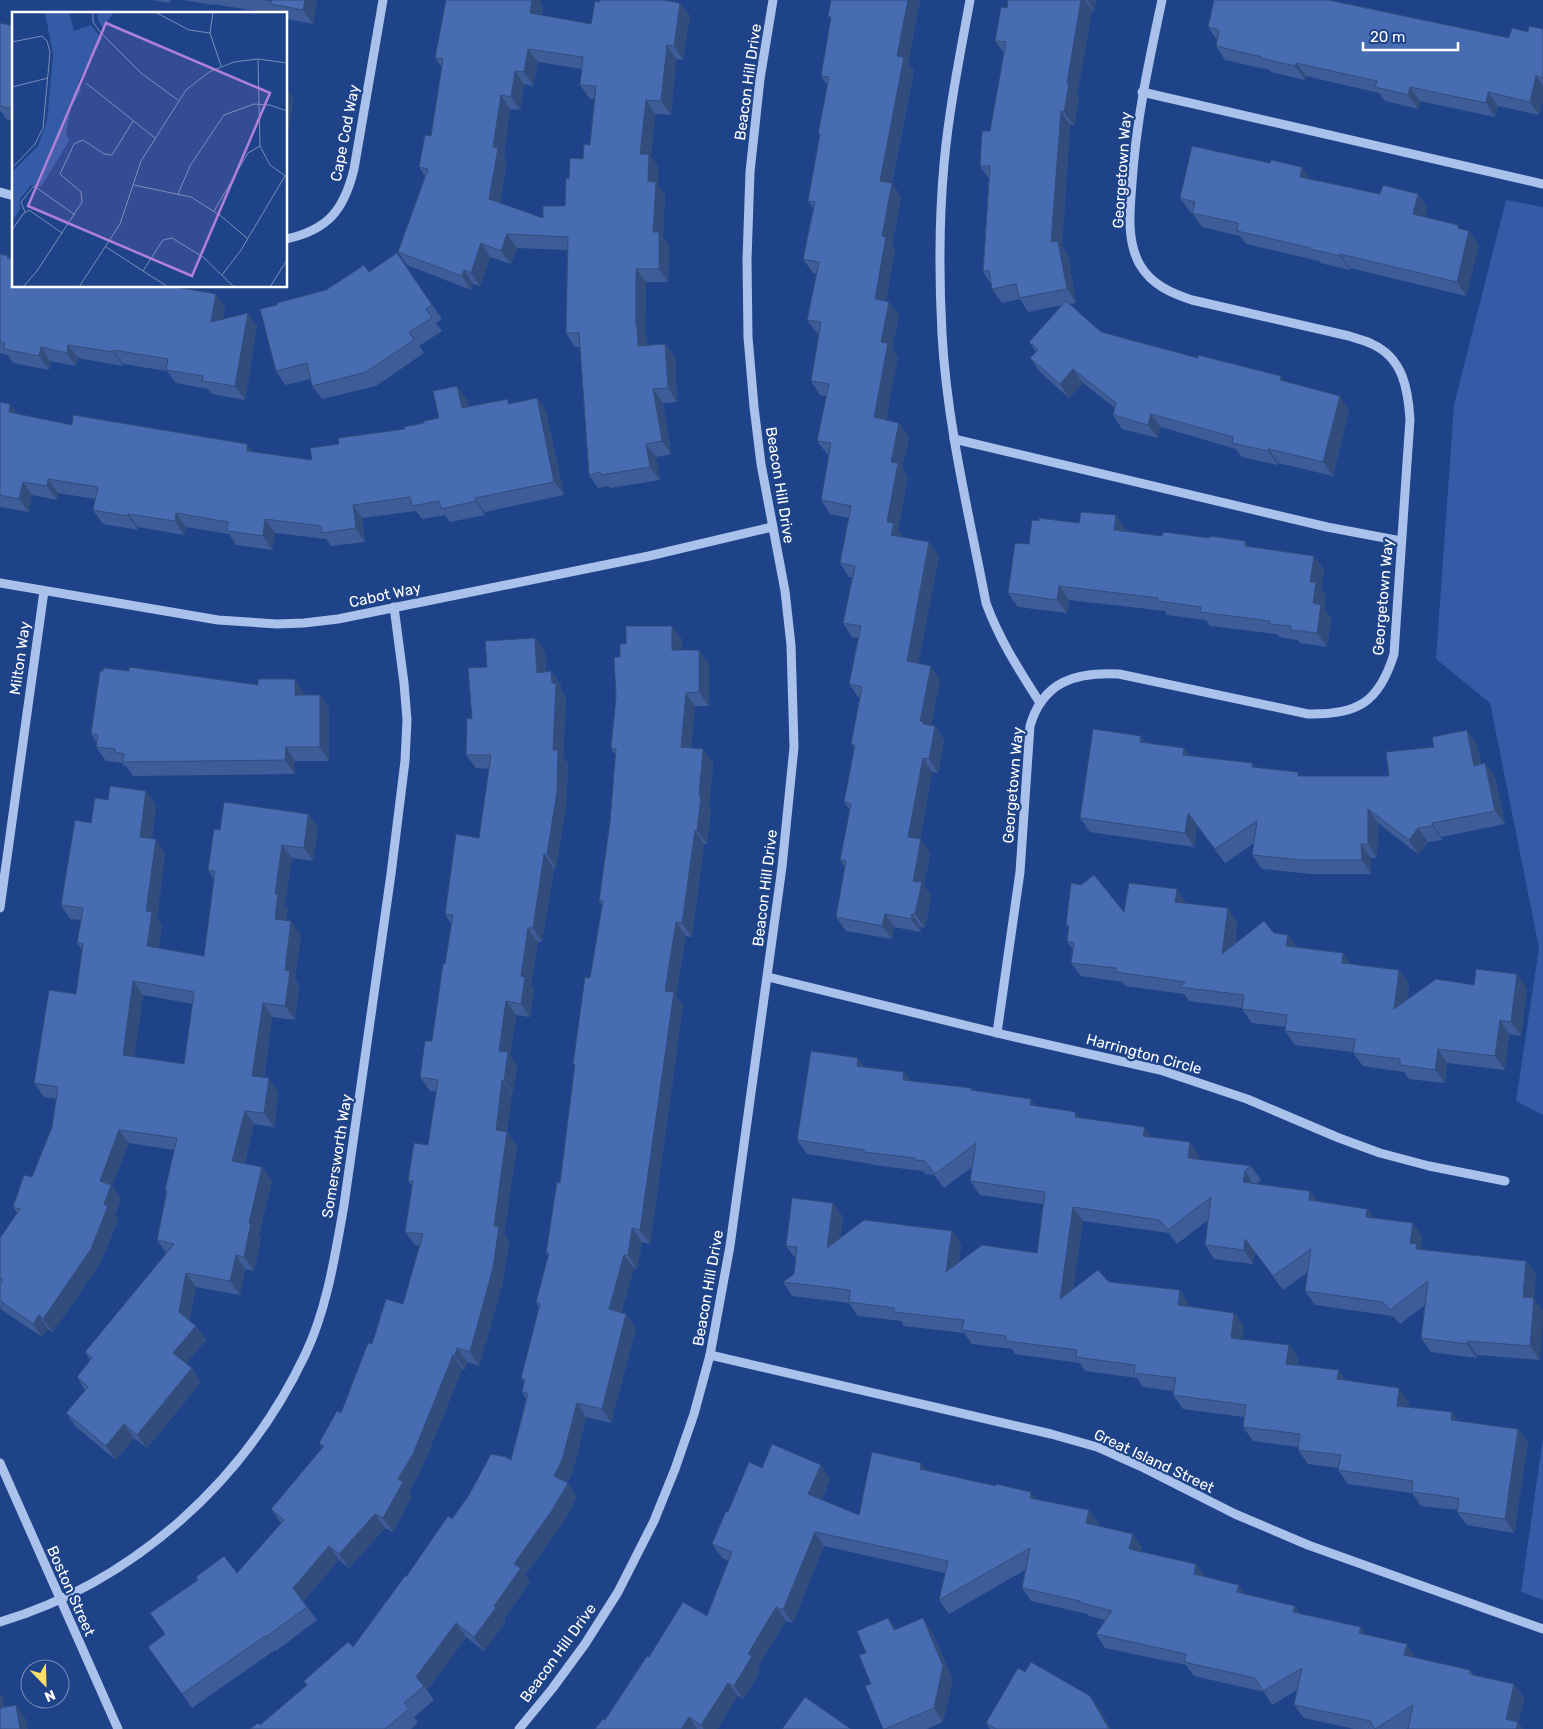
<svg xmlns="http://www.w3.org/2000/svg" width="1543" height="1729" font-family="Rubik,sans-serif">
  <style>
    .green { fill: #335ba6 }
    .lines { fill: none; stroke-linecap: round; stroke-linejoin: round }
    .minor { stroke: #aac1eb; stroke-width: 9 }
    .wall { fill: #3e5d98; fill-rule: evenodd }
    .shaded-wall { fill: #324c7c }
    .building { fill: #486cb1; stroke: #324c7c; fill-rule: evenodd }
    .labels { text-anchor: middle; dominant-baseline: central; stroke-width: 4.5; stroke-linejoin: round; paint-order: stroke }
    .street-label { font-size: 15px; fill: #fff; stroke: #1f4388 }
    .inset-road { fill: none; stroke: #798eb8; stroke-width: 1 }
    .view { fill: #b080d9; fill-opacity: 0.15; stroke: #b080d9; stroke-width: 2.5 }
    .inset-edge { fill: none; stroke: #fff; stroke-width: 2.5 }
  </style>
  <rect width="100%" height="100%" fill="#1f4388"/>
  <g class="green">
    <polygon points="1506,200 1543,207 1543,1115 1516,1101 1539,948 1490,703 1436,659 1454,405"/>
    <polygon points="1543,1438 1543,1600 1521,1592"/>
  </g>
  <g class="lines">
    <g class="minor">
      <path d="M 970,0 C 960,55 949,109 944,164 C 939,220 939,278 942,334 C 947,425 969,514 986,603 C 999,639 1019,670 1040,703"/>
      <polyline points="1142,92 1543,184"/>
      <polyline points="0,192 14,196"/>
      <path d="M 286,239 C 328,230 344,210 354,169 L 383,0"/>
      <polyline points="954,439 1327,527 1401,541"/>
      <polyline points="0,583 218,620 277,624 304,623 338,619 649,556 772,527"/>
      <polyline points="0,908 44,591"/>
      <polyline points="768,977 997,1033 1160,1070 1247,1099 1339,1138 1380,1153 1429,1166 1505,1181"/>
      <path d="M 997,1033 L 1020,872 L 1030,726 C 1043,681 1076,672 1119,674 L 1308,714 C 1357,715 1379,703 1394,654 L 1410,419 C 1408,389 1403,358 1372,344 C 1365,340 1357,339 1349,336 L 1192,300 C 1171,293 1152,285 1140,265 C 1126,240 1130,210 1132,183 C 1136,121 1149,61 1162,0"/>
      <polyline points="710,1355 1051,1434 1097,1447 1144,1468 1235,1514 1308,1545 1543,1629"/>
      <polyline points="0,1463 118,1729"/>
      <path d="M 0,1622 C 134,1582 245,1481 305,1355 C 327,1309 335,1256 344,1205 L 391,874 L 405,761 L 407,720 L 404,683 L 394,607"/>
      <polyline points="519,1729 552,1689 585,1644 618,1592 654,1521 675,1469 694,1414 710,1355 730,1246 782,867 794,747 791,645 785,591 761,464 754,407 748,337 747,260 750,172 760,79 773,0"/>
    </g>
  </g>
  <g class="wall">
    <polygon points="152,0 170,0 170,3"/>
    <polygon points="182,0 317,0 313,24 286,19 286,14 275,14 213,4 213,5"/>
    <polygon points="831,0 920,0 908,63 914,71 892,183 901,197 892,246 895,251 886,301 899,315 892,349 898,357 886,420 909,436 902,468 908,477 898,529 903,537 939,556 918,664 940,680 931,725 935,726 944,740 938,773 932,772 920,839 930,853 924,886 931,896 925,928 921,927 921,932 894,927 892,939 846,931 836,917 845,867 840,860 850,810 844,802 854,748 851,744 860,698 859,698 849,684 858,638 852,637 843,623 852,577 849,577 840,563 849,518 830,514 821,500 829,455 827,454 817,441 826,396 820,395 811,381 819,334 817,333 807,320 817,274 813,273 803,259 813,208 808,201 820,136 818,134 827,85 821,76 831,20 828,16"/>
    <polygon points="1008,0 1096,0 1094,11 1092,10 1077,95 1079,97 1074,125 1070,125 1062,246 1068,255 1076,303 1070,304 1101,332 1285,382 1349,410 1333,476 1278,463 1278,465 1242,457 1236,449 1161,427 1158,438 1122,429 1113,415 1115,408 1083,383 1069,398 1040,372 1030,358 1036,352 1029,342 1062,305 1028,312 1020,299 1002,303 992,289 991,284 983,272 989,179 980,166 990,131 1004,53 995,41 1007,8"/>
    <polygon points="1214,0 1330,0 1509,38 1528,32 1543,29 1543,100 1539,115 1498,106 1495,117 1420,101 1418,109 1385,101 1379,93 1306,76 1305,80 1271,72 1270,70 1225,60 1216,46 1217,40 1208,27"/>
    <path d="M 541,2 L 543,6 L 542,15 L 591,24 L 599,2 L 680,3 L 690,16 L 683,60 L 676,59 L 671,115 L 655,114 L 651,156 L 658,167 L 658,185 L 665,195 L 663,237 L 669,245 L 668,282 L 646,282 L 645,337 L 647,339 L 647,345 L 665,344 L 675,357 L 677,402 L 663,403 L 671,454 L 656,457 L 660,480 L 610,488 L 609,486 L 598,488 L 589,475 L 580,347 L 575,347 L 566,333 L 567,250 L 517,248 L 511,264 L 490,257 L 480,286 L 473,284 L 471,290 L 407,265 L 398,252 L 425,176 L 419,167 L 431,136 L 442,67 L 435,58 ZM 538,62 L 582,69 L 580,85 L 590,99 L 594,99 L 590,145 L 583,159 L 569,179 L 565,206 L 543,218 L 500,203 L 507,161 L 504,156 L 510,109 L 520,110 L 524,84 L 533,86 Z"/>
    <polygon points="0,23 14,26 14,121 6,119 0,110"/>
    <polygon points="1311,179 1380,194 1418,194 1427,208 1425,217 1461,229 1469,231 1479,245 1466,296 1350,268 1350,270 1320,263 1319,261 1246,244 1240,236 1202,227 1192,213 1190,212 1180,198"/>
    <polygon points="397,253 442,319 436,323 442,331 419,346 424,353 376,386 322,399 312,386 311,379 285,385 276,371 277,305 326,290 369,272"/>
    <polygon points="0,254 8,256 9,259 225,308 223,319 248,313 257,326 245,400 212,394 208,389 176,383 167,371 123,364 123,366 78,358 76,366 50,361 49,370 13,363 8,355 0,353"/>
    <polygon points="537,398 546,411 564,495 485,512 485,515 450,522 445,515 422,519 416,511 362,518 365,542 331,546 326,539 275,533 272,550 236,545 229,534 186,527 184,535 138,527 138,530 103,524 93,510 95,499 58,493 57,500 32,495 29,512 0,507 0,402 17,414 72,425 312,460 339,444 405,429 424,423 439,418 467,400 468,406 511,403"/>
    <polygon points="1126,529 1126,531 1162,536 1245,541 1250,547 1314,556 1324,570 1321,589 1326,596 1324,609 1331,618 1327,647 1300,643 1298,640 1279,637 1277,634 1210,626 1206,620 1167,615 1165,611 1069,600 1067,613 1018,607 1008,593 1029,544"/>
    <polygon points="682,639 682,650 699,650 709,664 709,706 695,706 691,748 703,749 713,763 709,807 711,810 707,844 704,844 692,937 686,936 676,996 683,1006 650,1244 642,1242 637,1269 634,1268 621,1313 636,1328 611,1423 586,1417 572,1474 567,1483 577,1497 563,1523 525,1575 530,1582 504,1619 506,1621 484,1651 466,1637 427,1690 434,1700 414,1717 418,1722 411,1729 250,1729 260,1725 307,1685 304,1681 353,1647 406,1577 452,1519 511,1460 526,1399 522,1392 524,1382 521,1378 539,1308 536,1302 548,1256 546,1253 560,1183 575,1066 573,1064 590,978 602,905 599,901 610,822 615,755 611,748 620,657"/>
    <polygon points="545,652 546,672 551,671 561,685 561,690 566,697 563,757 568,764 566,806 556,868 554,868 542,942 538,942 531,985 534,990 530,1017 516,1015 510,1055 517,1066 513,1094 512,1094 507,1132 517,1146 504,1234 509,1241 503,1282 479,1366 467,1362 465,1370 462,1369 422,1468 409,1491 412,1496 393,1532 385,1528 349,1568 339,1560 303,1601 317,1620 276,1651 275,1650 192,1708 148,1647 165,1634 237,1573 281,1523 271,1509 322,1448 319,1443 341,1413 372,1344 403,1304 420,1246 415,1245 405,1232 412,1186 408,1181 428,1145 436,1092 430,1091 420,1077 432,1041 445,964 451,924 445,914 479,838 489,769 476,768 466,755 472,719 487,667"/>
    <polygon points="304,693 304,695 320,695 329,709 329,761 295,761 295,774 133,776 126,766 124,766 122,763 106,761 96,747 97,743 91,734"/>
    <polygon points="1141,736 1146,743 1190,756 1252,763 1254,767 1301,776 1389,776 1477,744 1481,764 1485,763 1495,777 1505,824 1441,837 1442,840 1428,842 1418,854 1378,823 1377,858 1371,858 1371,874 1311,874 1262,869 1252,855 1254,843 1225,863 1197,826 1194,847 1090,832 1080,818"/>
    <path d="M 146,791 L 156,805 L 152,839 L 165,853 L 157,918 L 162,926 L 158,948 L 204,956 L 214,879 L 208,870 L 220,830 L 308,814 L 318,828 L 313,861 L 292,858 L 285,905 L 288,908 L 286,921 L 301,935 L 295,979 L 299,985 L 295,1020 L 272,1017 L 264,1078 L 278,1092 L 274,1127 L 254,1124 L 245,1163 L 262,1167 L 272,1181 L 259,1234 L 261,1237 L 254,1271 L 245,1269 L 240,1295 L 196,1287 L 189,1321 L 196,1326 L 206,1340 L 186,1363 L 192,1368 L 201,1382 L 147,1448 L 134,1438 L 116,1460 L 76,1427 L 66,1413 L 85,1390 L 77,1377 L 90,1360 L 85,1352 L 166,1253 L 157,1240 L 166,1193 L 165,1190 L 174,1150 L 129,1143 L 112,1186 L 121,1199 L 115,1215 L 118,1220 L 101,1262 L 53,1332 L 48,1329 L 42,1337 L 2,1310 L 0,1307 L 0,1238 L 17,1213 L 13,1207 L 32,1177 L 52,1127 L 56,1099 L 44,1097 L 34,1083 L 76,994 L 82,950 L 77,943 L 81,920 L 70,919 L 61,905 L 91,823 L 108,800 ZM 143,995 L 193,1004 L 184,1064 L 134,1057 Z"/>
    <polygon points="1186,903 1237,922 1235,944 1274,933 1288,935 1296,947 1343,953 1351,964 1399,970 1409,984 1407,1000 1474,985 1527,988 1521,1036 1509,1034 1505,1070 1447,1063 1445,1083 1409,1079 1404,1072 1363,1066 1353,1053 1353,1052 1295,1045 1285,1031 1286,1027 1252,1023 1242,1009 1242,1008 1189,1001 1184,994 1125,986 1123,982 1081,976 1071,963 1073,950 1067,941 1069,929 1066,925 1124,912"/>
    <polygon points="864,1067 911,1081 971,1088 973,1090 1152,1137 1190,1142 1199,1156 1199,1160 1251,1166 1261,1180 1256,1183 1318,1201 1367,1209 1374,1218 1413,1223 1422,1237 1421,1249 1526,1261 1536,1275 1534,1298 1540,1360 1477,1355 1477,1358 1431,1352 1421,1338 1425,1305 1400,1324 1393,1316 1315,1305 1305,1291 1308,1272 1283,1290 1255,1252 1253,1264 1214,1259 1205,1245 1208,1220 1177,1244 1169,1233 1083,1221 1073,1289 1109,1282 1180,1290 1189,1304 1189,1306 1234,1313 1244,1326 1242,1339 1289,1345 1298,1358 1298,1365 1339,1370 1346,1381 1409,1402 1408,1407 1458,1421 1518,1429 1528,1443 1514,1533 1467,1525 1457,1512 1457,1510 1421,1506 1412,1493 1348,1484 1338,1470 1339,1468 1308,1464 1298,1450 1298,1447 1253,1441 1243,1427 1244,1417 1183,1409 1173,1395 1174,1391 1143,1387 1137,1378 1085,1371 1080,1363 1015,1354 1012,1349 972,1344 964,1333 904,1326 901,1321 858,1316 849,1303 792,1296 783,1282 794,1274 796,1259 786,1246 833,1203 843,1217 840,1239 961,1244 959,1263 1037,1253 1043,1204 980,1195 970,1181 972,1167 944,1188 934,1175 925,1174 923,1171 873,1165 872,1164 807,1154 797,1140"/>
    <polygon points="921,1463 926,1470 1036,1499 1099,1524 1098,1526 1142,1548 1141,1552 1206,1577 1239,1585 1245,1594 1295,1606 1300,1614 1366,1635 1407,1644 1416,1658 1470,1670 1474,1675 1514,1684 1524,1698 1518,1722 1523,1729 1408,1729 1408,1728 1406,1729 1354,1729 1304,1718 1294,1705 1297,1690 1272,1705 1264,1692 1194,1676 1186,1665 1105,1648 1096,1634 1105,1620 1089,1616 1087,1614 1031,1601 1022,1588 1025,1570 949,1614 939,1600 945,1573 824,1546 793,1623 786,1621 758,1666 761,1670 743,1699 738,1696 717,1729 595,1729 605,1720 649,1657 707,1616 729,1561 722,1558 712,1544 728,1512 762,1468 821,1465 830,1479 822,1500 859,1515"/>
    <polygon points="888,1618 896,1629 932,1632 953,1680 943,1722 927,1729 883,1729 871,1684 866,1653"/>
    <polygon points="1025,1672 1100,1710 1111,1729 990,1729 986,1723"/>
  </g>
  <g class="shaded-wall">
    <polygon points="305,0 317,0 313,24 303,10"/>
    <polygon points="532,0 541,0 541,2 543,6 539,27 530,13"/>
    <polygon points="908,0 920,0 908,63 914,71 889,195 880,181 897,56"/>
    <polygon points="1081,0 1085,0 1092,10 1077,95 1079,97 1074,125 1064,112 1067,83"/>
    <polygon points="1087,0 1096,0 1094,11"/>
    <polygon points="680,3 690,16 683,60 674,46"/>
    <polygon points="667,45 676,59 671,115 661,101"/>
    <polygon points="528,49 538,62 533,86 524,72"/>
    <polygon points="1296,63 1306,76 1305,80 1295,66"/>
    <polygon points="515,71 524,84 520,110 511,97"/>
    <polygon points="1536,76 1543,86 1543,100 1539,115 1530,102"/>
    <polygon points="1410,87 1420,101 1418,109 1408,95"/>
    <polygon points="286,88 294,99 286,145"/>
    <polygon points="1488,92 1498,106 1495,117 1486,103"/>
    <polygon points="501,95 510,109 504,156 507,161 499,212 489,199 493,147"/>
    <polygon points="646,100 655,114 651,156 658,167 658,185 665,195 663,237 669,245 668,282 659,269 653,232 648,181 640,154"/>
    <polygon points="1061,111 1070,125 1062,246 1068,255 1076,303 1067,289 1051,242"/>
    <polygon points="1302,167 1312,181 1300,177"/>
    <polygon points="892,183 901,197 892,246 895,251 884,312 875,299 882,236"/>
    <polygon points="1418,194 1427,208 1422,228 1413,214"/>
    <polygon points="1458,225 1467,238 1469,231 1479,245 1466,296 1457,282"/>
    <polygon points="507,234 517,248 511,264 501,251"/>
    <polygon points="481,243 490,257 480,286 471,273"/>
    <polygon points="1340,254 1350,268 1350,270 1340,256"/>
    <polygon points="636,269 646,282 645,337 647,339 648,359 638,346 636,326"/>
    <polygon points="464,270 473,284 471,290 462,276"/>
    <polygon points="216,294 225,308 220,336 211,322"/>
    <polygon points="889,302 899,315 892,349 898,357 884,431 874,417 881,342"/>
    <polygon points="248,313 257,326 245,400 235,386"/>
    <polygon points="665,344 675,357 677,402 668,388"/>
    <polygon points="68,345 78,358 76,366 67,353"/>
    <polygon points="41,347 50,361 49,370 39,356"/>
    <polygon points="113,350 123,364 123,366 113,352"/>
    <polygon points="1073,369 1083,383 1069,398 1060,384"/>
    <polygon points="1281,376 1291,389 1280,380"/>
    <polygon points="457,386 467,400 472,421 462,408"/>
    <polygon points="653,389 663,403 671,454 662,441"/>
    <polygon points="1340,396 1349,410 1333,476 1323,462"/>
    <polygon points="537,398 546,411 564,495 554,482"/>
    <polygon points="10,404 20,418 9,412"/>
    <polygon points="1151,414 1161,427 1158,438 1148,425"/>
    <polygon points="899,423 909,436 902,468 908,477 898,529 903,537 891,535 887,522 891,462"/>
    <polygon points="247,444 257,458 247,451"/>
    <polygon points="646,444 656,457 660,480 650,467"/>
    <polygon points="1269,449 1278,463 1278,465 1268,451"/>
    <polygon points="48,479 58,493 57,500 47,486"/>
    <polygon points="23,482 32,495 29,512 19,499"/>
    <polygon points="475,498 485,512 485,515 476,501"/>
    <polygon points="353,505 362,518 365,542 356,528"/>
    <polygon points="176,513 186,527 184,535 175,521"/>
    <polygon points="128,514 138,527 138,530 128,516"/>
    <polygon points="1116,515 1126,529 1124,543 1114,530"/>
    <polygon points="265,519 275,533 272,550 263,536"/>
    <polygon points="1245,541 1255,554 1245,546"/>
    <polygon points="929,542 939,556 916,675 907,661"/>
    <polygon points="1314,556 1324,570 1321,589 1326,596 1324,609 1331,618 1327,647 1317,633 1313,603 1310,582"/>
    <polygon points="1059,586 1069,600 1067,613 1057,600"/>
    <polygon points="672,626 682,639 682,664 672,650"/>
    <polygon points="535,638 545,652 547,686 537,673"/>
    <polygon points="699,650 709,664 709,706 699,692"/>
    <polygon points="931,666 940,680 930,731 920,721"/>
    <polygon points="551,671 561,685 561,690 566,697 563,757 568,764 566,806 556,868 547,854 553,750"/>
    <polygon points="295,679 304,693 304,709 295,695"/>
    <polygon points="686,693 695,706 690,761 681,747"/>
    <polygon points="320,695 329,709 329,761 320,747"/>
    <polygon points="935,726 944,740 938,773 929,759"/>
    <polygon points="1467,730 1477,744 1484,779 1474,766"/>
    <polygon points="1141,736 1151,749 1140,742"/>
    <polygon points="286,747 295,761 295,774 285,760"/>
    <polygon points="1184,748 1194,762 1183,755"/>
    <polygon points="703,749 713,763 709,807 711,810 707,844 697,831 699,796"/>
    <polygon points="923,758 932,772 918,850 908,837"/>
    <polygon points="1485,763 1495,777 1505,824 1495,811"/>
    <polygon points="146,791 156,805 150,851 140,837"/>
    <polygon points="1368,809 1378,823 1377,858 1368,844"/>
    <polygon points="1188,813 1197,826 1194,847 1185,833"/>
    <polygon points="308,814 318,828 313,861 304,848"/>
    <polygon points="1432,823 1441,837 1442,840 1432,826"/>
    <polygon points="1418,828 1428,842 1418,854 1409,840"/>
    <polygon points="695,830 704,844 692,937 682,923"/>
    <polygon points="156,839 165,853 157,918 162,926 157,960 147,946 146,911"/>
    <polygon points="921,839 930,853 924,886 931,896 925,928 915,914 913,881"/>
    <polygon points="1361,844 1371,858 1371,874 1362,860"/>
    <polygon points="282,845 292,858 285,905 288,908 284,933 275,919 275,894"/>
    <polygon points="544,854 554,868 542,942 533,928"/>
    <polygon points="1177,889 1186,903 1175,902"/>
    <polygon points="1228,908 1237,922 1231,968 1222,954"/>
    <polygon points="885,914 894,927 892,939 882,926"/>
    <polygon points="912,914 921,927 921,932 911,919"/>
    <polygon points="291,921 301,935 295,979 299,985 295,1020 285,1006 285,970"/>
    <polygon points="676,922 686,936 676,996 683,1006 650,1244 640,1230 665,991"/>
    <polygon points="528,928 538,942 531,985 534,990 530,1017 521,1004 521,976"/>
    <polygon points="1288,935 1298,949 1286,946"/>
    <polygon points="1343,953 1353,967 1342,963"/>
    <polygon points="1399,970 1409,984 1404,1022 1394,1009"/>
    <polygon points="1517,974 1527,988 1521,1036 1511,1022"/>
    <polygon points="133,981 143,995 133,1069 123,1055"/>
    <polygon points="506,1001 516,1015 510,1055 517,1066 513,1094 504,1081 499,1051"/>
    <polygon points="263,1003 272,1017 262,1090 252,1076"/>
    <polygon points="1500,1020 1509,1034 1505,1070 1495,1056"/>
    <polygon points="1438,1049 1447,1063 1445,1083 1435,1070"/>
    <polygon points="858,1058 868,1072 857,1066"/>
    <polygon points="904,1072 914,1085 903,1080"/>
    <polygon points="269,1078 278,1092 274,1127 264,1113"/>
    <polygon points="502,1080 512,1094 507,1132 517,1146 504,1234 509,1241 503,1282 479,1366 470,1352 494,1226 496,1130"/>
    <polygon points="1031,1099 1041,1113 1030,1105"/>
    <polygon points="245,1111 254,1124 242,1174 232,1161"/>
    <polygon points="1076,1112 1085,1125 1075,1117"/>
    <polygon points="1145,1127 1154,1140 1143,1136"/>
    <polygon points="119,1130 129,1143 112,1186 121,1199 115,1215 118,1220 101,1262 53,1332 43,1319 104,1204 100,1181"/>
    <polygon points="1190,1142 1199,1156 1197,1172 1188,1158"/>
    <polygon points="262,1167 272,1181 259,1234 261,1237 254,1271 244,1257 249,1223"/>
    <polygon points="1245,1171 1254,1185 1243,1182"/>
    <polygon points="1310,1191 1320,1204 1309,1200"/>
    <polygon points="833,1203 843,1217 837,1262 827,1248"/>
    <polygon points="1073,1207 1083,1221 1070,1312 1060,1299"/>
    <polygon points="1367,1209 1377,1223 1366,1217"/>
    <polygon points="1413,1223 1422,1237 1421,1249 1427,1258 1410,1243"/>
    <polygon points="632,1228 642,1242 637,1269 628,1255"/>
    <polygon points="952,1231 961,1244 956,1286 946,1272"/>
    <polygon points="1245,1239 1255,1252 1253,1264 1244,1250"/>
    <polygon points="236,1255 245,1269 240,1295 230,1281"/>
    <polygon points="624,1255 634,1268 618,1323 609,1309"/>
    <polygon points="1526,1261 1536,1275 1533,1311 1523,1297"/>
    <polygon points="186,1273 196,1287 188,1326 179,1312"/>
    <polygon points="1180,1290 1189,1304 1187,1318 1178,1305"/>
    <polygon points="1534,1298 1543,1311 1543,1321 1540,1360 1530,1346"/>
    <polygon points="1234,1313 1244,1326 1240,1351 1231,1338"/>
    <polygon points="626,1314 636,1328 611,1423 602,1409"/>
    <polygon points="39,1315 48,1329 42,1337 33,1324"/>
    <polygon points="196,1326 206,1340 183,1367 173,1353"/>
    <polygon points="1468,1341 1477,1355 1477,1358 1467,1344"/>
    <polygon points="1289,1345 1298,1358 1296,1377 1286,1364"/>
    <polygon points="457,1348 467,1362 465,1370 455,1356"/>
    <polygon points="453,1355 462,1369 422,1468 409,1491 412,1496 393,1532 383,1518 398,1479"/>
    <polygon points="192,1368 201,1382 147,1448 137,1435"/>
    <polygon points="1339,1370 1348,1384 1337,1379"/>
    <polygon points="1399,1388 1409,1402 1407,1419 1397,1406"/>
    <polygon points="577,1403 586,1417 572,1474 563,1490 554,1476"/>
    <polygon points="1452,1412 1462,1426 1451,1420"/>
    <polygon points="124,1424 134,1438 116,1460 106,1446"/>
    <polygon points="1518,1429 1528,1443 1514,1533 1505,1519"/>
    <polygon points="921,1463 930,1477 920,1469"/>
    <polygon points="821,1465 830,1479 818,1508 808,1494"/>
    <polygon points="568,1483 577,1497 563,1523 525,1575 530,1582 504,1619 506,1621 484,1651 474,1637 494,1606 514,1564"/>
    <polygon points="1031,1492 1041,1506 1030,1498"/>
    <polygon points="1089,1510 1099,1524 1096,1537 1086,1523"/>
    <polygon points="375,1514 385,1528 349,1568 339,1554"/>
    <polygon points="815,1532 824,1546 793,1623 783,1610"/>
    <polygon points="1133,1534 1142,1548 1139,1563 1129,1549"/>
    <polygon points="329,1546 339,1560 302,1602 293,1588"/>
    <polygon points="1196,1564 1206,1577 1194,1574"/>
    <polygon points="1239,1585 1248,1599 1237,1592"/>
    <polygon points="1295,1606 1304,1620 1293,1612"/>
    <polygon points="776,1607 786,1621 758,1666 761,1670 743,1699 734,1686 748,1654"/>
    <polygon points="888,1618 898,1632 894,1630"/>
    <polygon points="923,1618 932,1632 953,1680 943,1722 934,1708"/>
    <polygon points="456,1623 466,1637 427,1690 416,1677"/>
    <polygon points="1361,1627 1370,1641 1359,1633"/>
    <polygon points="1407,1644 1416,1658 1404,1655"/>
    <polygon points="728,1683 738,1696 717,1729 704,1729 701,1725"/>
    <polygon points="1514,1684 1524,1698 1518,1722 1523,1729 1513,1729 1506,1719"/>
    <polygon points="0,1693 3,1697 7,1722 0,1712"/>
    <polygon points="1090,1696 1100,1710 1111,1729 1109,1729"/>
    <polygon points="16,1705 26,1719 28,1729 20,1729"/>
    <polygon points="689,1717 697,1729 681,1729"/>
  </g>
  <g class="building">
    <polygon points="265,0 305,0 303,10 271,4 272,1"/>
    <path d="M 446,0 L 532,0 L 530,13 L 591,24 L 595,1 L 599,2 L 600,0 L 663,0 L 680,3 L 674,46 L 667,45 L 661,101 L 646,100 L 640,154 L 649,154 L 648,181 L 656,182 L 653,232 L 659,232 L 659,269 L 636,269 L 636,326 L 637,326 L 638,346 L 665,344 L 668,388 L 653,389 L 662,441 L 646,444 L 650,467 L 601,475 L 600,472 L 589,475 L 579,333 L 566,333 L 568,237 L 507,234 L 501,251 L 481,243 L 471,273 L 464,270 L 462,276 L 398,252 L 428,169 L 419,167 L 425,135 L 431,136 L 443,59 L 435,58 ZM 528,49 L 583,57 L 580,85 L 596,86 L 590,145 L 584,144 L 583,159 L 570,158 L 569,179 L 566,178 L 565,206 L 543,206 L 543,218 L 489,199 L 498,148 L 493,147 L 501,95 L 511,97 L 515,71 L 524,72 Z"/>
    <polygon points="831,0 908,0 897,56 904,57 880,181 892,183 882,236 886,237 875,299 889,302 881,342 888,343 874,417 899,423 891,462 898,463 887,522 894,523 891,535 929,542 907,661 931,666 920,721 923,722 923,724 935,726 929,759 923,758 908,837 921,839 913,881 922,882 915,914 912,914 911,919 885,914 882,926 836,917 846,861 840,860 851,804 844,802 855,745 851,744 862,687 849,684 861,626 843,623 855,566 840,563 851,506 821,500 831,443 817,441 829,384 811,381 821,322 807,320 819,262 803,259 815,202 808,201 820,134 818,134 829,77 821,76 831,17 828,16"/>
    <polygon points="1008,0 1081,0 1067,83 1069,83 1064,112 1061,111 1051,242 1058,241 1067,289 1019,298 1016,284 992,289 989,270 983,272 990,166 980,166 982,131 990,131 1006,42 995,41 1001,7 1007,8"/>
    <polygon points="1214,0 1328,0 1509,38 1512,28 1528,32 1529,26 1543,29 1543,78 1536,76 1530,102 1488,92 1486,103 1410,87 1408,95 1375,87 1377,81 1296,63 1295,66 1261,58 1262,57 1216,46 1219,30 1208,27"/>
    <polygon points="0,23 14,26 14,109 0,106"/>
    <polygon points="1192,146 1270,163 1271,160 1302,167 1300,177 1380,194 1383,185 1418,194 1413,214 1458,225 1458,228 1469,231 1457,282 1340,254 1340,256 1310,249 1311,248 1237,231 1238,223 1192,213 1195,202 1180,198"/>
    <polygon points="397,253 432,305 426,309 432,318 409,332 414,340 366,372 312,386 307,363 276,371 260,309 277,305 277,303 326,290 364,265 369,272"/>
    <polygon points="0,254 8,256 7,258 14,260 14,286 170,286 216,294 211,322 248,313 235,386 202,381 203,376 166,370 168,359 113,350 113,352 68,345 67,353 41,347 39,356 4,349 5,343 0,342"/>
    <polygon points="1066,301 1101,332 1198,358 1198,355 1281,376 1280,380 1340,396 1323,462 1269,449 1268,451 1232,443 1233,437 1151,414 1148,425 1113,415 1116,403 1073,369 1060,384 1030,358 1038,350 1029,342"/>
    <polygon points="457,386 462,408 508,399 508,404 537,398 554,482 475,498 476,501 441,509 439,501 412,506 410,497 353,505 356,528 322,533 321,526 265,519 263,536 227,531 228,522 176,513 175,521 128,514 128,516 93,510 98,487 48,479 47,486 23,482 19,499 0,495 0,402 10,404 9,412 72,425 73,415 247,444 247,451 312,460 310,448 339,444 338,438 405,429 404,427 424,423 424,421 439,418 433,391"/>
    <polygon points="1081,512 1116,515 1114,530 1162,536 1163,532 1210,538 1210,536 1245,541 1245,546 1314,556 1310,582 1316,582 1313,603 1321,605 1317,633 1291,630 1291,626 1270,624 1270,621 1200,612 1201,607 1158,601 1158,598 1059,586 1057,600 1008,593 1015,543 1029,544 1032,520 1039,521 1039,518 1079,523"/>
    <polygon points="626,626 672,626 672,650 699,650 699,692 686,693 681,747 703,749 699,796 701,796 697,831 695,830 682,923 676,922 665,991 674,992 640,1230 632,1228 628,1255 624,1255 609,1309 626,1314 602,1409 577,1403 562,1460 554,1476 568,1483 553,1509 514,1564 521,1568 494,1606 496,1608 474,1637 456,1623 416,1677 424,1686 404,1703 409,1709 385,1729 250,1729 258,1723 260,1725 307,1685 304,1681 348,1642 353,1647 405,1576 406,1577 448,1516 452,1519 469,1495 491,1454 506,1457 511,1460 528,1394 522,1392 525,1379 521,1378 540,1304 536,1302 549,1253 546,1253 557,1182 560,1183 575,1064 573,1064 585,977 590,978 603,901 599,901 610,822 616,749 611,748 616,697 614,657 620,657 620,644 626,644"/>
    <polygon points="535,638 537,673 551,671 552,683 556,683 553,750 558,750 557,792 547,854 544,854 533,928 528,928 521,976 525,977 521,1004 506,1001 499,1051 508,1052 504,1081 502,1080 496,1130 507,1132 494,1226 499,1227 493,1268 470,1352 457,1348 455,1356 453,1355 413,1454 398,1479 403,1482 383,1518 375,1514 339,1554 329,1546 293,1588 307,1607 266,1637 265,1636 182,1694 148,1647 165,1634 150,1613 198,1580 196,1577 224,1556 237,1573 284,1520 271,1509 324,1446 319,1443 337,1411 341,1413 368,1343 372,1344 386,1299 403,1304 423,1234 405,1232 413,1181 408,1181 414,1143 428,1145 438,1080 420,1077 425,1041 432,1041 443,964 445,964 453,915 445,914 456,834 479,838 491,755 466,755 467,718 472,719 468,668 487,667 485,641"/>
    <polygon points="129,667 258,685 258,679 295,679 295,695 320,695 320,747 286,747 285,760 123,762 124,754 115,752 115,749 96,747 98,735 91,734 100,671 103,671 103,668 129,671"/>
    <polygon points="1093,729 1141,736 1140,742 1184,748 1183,755 1252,763 1252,767 1298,772 1298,776 1389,776 1386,752 1434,747 1432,737 1467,730 1474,766 1485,763 1495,811 1432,823 1432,826 1418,828 1409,840 1368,809 1368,844 1361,844 1362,860 1301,860 1252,855 1257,821 1215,849 1188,813 1185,833 1080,818"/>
    <path d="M 110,786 L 146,791 L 140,837 L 156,839 L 146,911 L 152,912 L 147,946 L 204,956 L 215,871 L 208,870 L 214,829 L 220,830 L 224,802 L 308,814 L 304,848 L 282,845 L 275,894 L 278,894 L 275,919 L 291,921 L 285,970 L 290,971 L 285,1006 L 263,1003 L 252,1076 L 269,1078 L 264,1113 L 245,1111 L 232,1161 L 262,1167 L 249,1223 L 251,1223 L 244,1257 L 236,1255 L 230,1281 L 186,1273 L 179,1312 L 196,1326 L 173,1353 L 192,1368 L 137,1435 L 124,1424 L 106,1446 L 66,1413 L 88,1387 L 77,1377 L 92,1358 L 85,1352 L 174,1244 L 157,1240 L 167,1191 L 165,1190 L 177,1138 L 119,1130 L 100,1181 L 111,1185 L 104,1204 L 108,1206 L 91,1249 L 43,1319 L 39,1315 L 33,1324 L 0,1301 L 0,1284 L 3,1280 L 0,1278 L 0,1238 L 20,1209 L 13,1207 L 24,1175 L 32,1177 L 52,1127 L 58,1087 L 34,1083 L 49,990 L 76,994 L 83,944 L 77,943 L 83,908 L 61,905 L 75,820 L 91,823 L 95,798 L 108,800 ZM 133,981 L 194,992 L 184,1064 L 123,1055 Z"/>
    <polygon points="1094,875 1124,912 1129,883 1177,889 1175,902 1228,908 1222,954 1264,921 1274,933 1288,935 1286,946 1343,953 1342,963 1399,970 1394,1009 1436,979 1474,985 1476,969 1517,974 1511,1022 1500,1020 1495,1056 1438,1049 1435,1070 1400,1065 1400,1059 1353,1053 1355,1039 1285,1031 1287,1015 1242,1009 1244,995 1179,987 1186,982 1116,972 1116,968 1071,963 1074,943 1067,941 1069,926 1066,925 1071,883 1081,885"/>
    <polygon points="811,1051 858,1058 857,1066 904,1072 903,1080 971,1088 971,1090 1031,1099 1030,1105 1076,1112 1075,1117 1145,1127 1143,1136 1190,1142 1188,1158 1251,1166 1245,1171 1243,1182 1310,1191 1309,1200 1367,1209 1366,1217 1413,1223 1410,1243 1417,1244 1416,1249 1526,1261 1523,1297 1534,1298 1530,1346 1468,1341 1467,1344 1421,1338 1428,1281 1390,1310 1383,1302 1305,1291 1311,1249 1273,1276 1245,1239 1244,1250 1205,1245 1211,1197 1168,1230 1159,1220 1073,1207 1060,1299 1098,1270 1109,1282 1180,1290 1178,1305 1234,1313 1231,1338 1289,1345 1286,1364 1339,1370 1337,1379 1399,1388 1397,1406 1452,1412 1451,1420 1518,1429 1505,1519 1457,1512 1459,1498 1412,1492 1413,1481 1338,1470 1341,1455 1298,1450 1300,1434 1243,1427 1246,1405 1173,1395 1176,1378 1134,1373 1135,1365 1076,1357 1077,1350 1006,1341 1006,1336 962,1330 964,1320 894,1312 895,1308 849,1302 850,1290 783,1282 794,1274 797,1247 786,1246 792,1198 833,1203 827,1248 864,1220 952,1231 946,1272 982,1245 1037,1253 1045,1192 970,1181 976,1143 935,1174 925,1161 915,1160 915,1158 864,1152 864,1150 797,1140"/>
    <polygon points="772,1444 821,1465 808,1494 859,1515 872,1452 921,1463 920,1469 996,1486 996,1484 1031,1492 1030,1498 1089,1510 1086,1523 1133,1534 1129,1549 1196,1564 1194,1574 1239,1585 1237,1592 1295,1606 1293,1612 1361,1627 1359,1633 1407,1644 1404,1655 1470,1670 1469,1674 1514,1684 1506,1719 1518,1722 1516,1729 1408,1729 1413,1705 1375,1729 1370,1721 1294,1705 1302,1668 1263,1691 1255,1678 1184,1662 1186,1654 1096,1634 1112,1611 1079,1602 1080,1601 1022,1588 1030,1548 939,1600 948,1561 815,1532 783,1610 776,1607 748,1654 752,1656 734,1686 728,1683 701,1725 689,1717 681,1729 595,1729 603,1719 605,1720 647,1656 649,1657 683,1602 707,1616 732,1552 712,1544 726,1511 728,1512 749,1462 762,1468"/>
    <polygon points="888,1618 894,1630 923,1618 943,1666 934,1708 885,1729 883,1729 865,1686 871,1684 859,1655 866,1653 857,1631"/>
    <polygon points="1031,1662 1090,1696 1109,1729 996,1729 986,1723 1018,1668 1025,1672"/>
    <polygon points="805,1697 851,1729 782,1729"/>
    <polygon points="16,1705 20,1729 0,1729 0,1708"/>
  </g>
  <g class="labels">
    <g class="street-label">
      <text transform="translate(748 82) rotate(-82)">Beacon Hill Drive</text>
      <text transform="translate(345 133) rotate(-79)">Cape Cod Way</text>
      <text transform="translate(1122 170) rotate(-86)">Georgetown Way</text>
      <text transform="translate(780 485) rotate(81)">Beacon Hill Drive</text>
      <text transform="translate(385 595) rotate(-12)">Cabot Way</text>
      <text transform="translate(1383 597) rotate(-85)">Georgetown Way</text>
      <text transform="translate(20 658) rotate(-82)">Milton Way</text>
      <text transform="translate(1013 785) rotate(-85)">Georgetown Way</text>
      <text transform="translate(765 888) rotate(-83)">Beacon Hill Drive</text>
      <text transform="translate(1144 1054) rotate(15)">Harrington Circle</text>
      <text transform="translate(337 1156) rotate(-81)">Somersworth Way</text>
      <text transform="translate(708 1288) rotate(-80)">Beacon Hill Drive</text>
      <text transform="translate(1154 1461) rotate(25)">Great Island Street</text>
      <text transform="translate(71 1591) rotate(66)">Boston Street</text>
      <text transform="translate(558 1653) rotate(-54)">Beacon Hill Drive</text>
    </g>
  </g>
  <g transform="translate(12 12)">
    <rect width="275" height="275" fill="#1f4388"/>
    <path d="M 33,0 L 57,0 L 62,19 L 79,13 L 90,27 L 66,70 L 69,79 L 59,94 L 54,122 L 57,129 L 29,175 L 19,173 L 8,187 L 8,197 L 0,209 L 0,160 L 26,134 L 35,109 L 41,43 ZM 85,0 L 102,0 L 91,16 L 86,8 Z" fill="#335ba6"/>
    <path class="inset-road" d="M 81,0 L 81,10 L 89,21 L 129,61 L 166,88M 143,0 L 177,18 L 198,21M 201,0 L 198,21 L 209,54M 0,30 L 30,24 L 35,29 L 38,40 L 31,116 L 23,132 L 0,156M 246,47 L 248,134 L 258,153 L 275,165M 74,71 L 143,126M 0,75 L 36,66M 122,173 L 179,185 L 209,204 L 236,227M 166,182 L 178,154 L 212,103 L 242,92 L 258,93 L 275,99M 202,199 L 236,141 L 248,134M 13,200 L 9,190 L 22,174 L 63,203M 0,218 L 11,202 L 17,198 L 50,221M 94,235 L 156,275M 131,259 L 151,228 L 160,226 L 191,245 L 222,275M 210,263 L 229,238 L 273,164M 11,275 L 25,259 L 70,190 L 69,180 L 48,162 L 62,132 L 71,128 L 92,142 L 100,143 L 121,109M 67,275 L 108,212 L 129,149 L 174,78 L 197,60 L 222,50 L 246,47 L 275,51M 258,275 L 275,248"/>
    <path class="view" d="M 94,11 L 258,81 L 180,264 L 16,194 Z"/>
    <rect width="275" height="275" class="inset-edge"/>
  </g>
  <g transform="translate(45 1684) rotate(157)"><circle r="24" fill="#1f4388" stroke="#798eb8"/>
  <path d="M0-4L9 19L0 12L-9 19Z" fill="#f9de6a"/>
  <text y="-8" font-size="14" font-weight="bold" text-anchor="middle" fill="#ffffff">N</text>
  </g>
  <path d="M1363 42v8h95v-8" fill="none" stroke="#ffffff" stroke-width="2.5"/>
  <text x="1370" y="42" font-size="15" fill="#ffffff" stroke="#1f4388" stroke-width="4" paint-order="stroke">20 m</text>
</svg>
